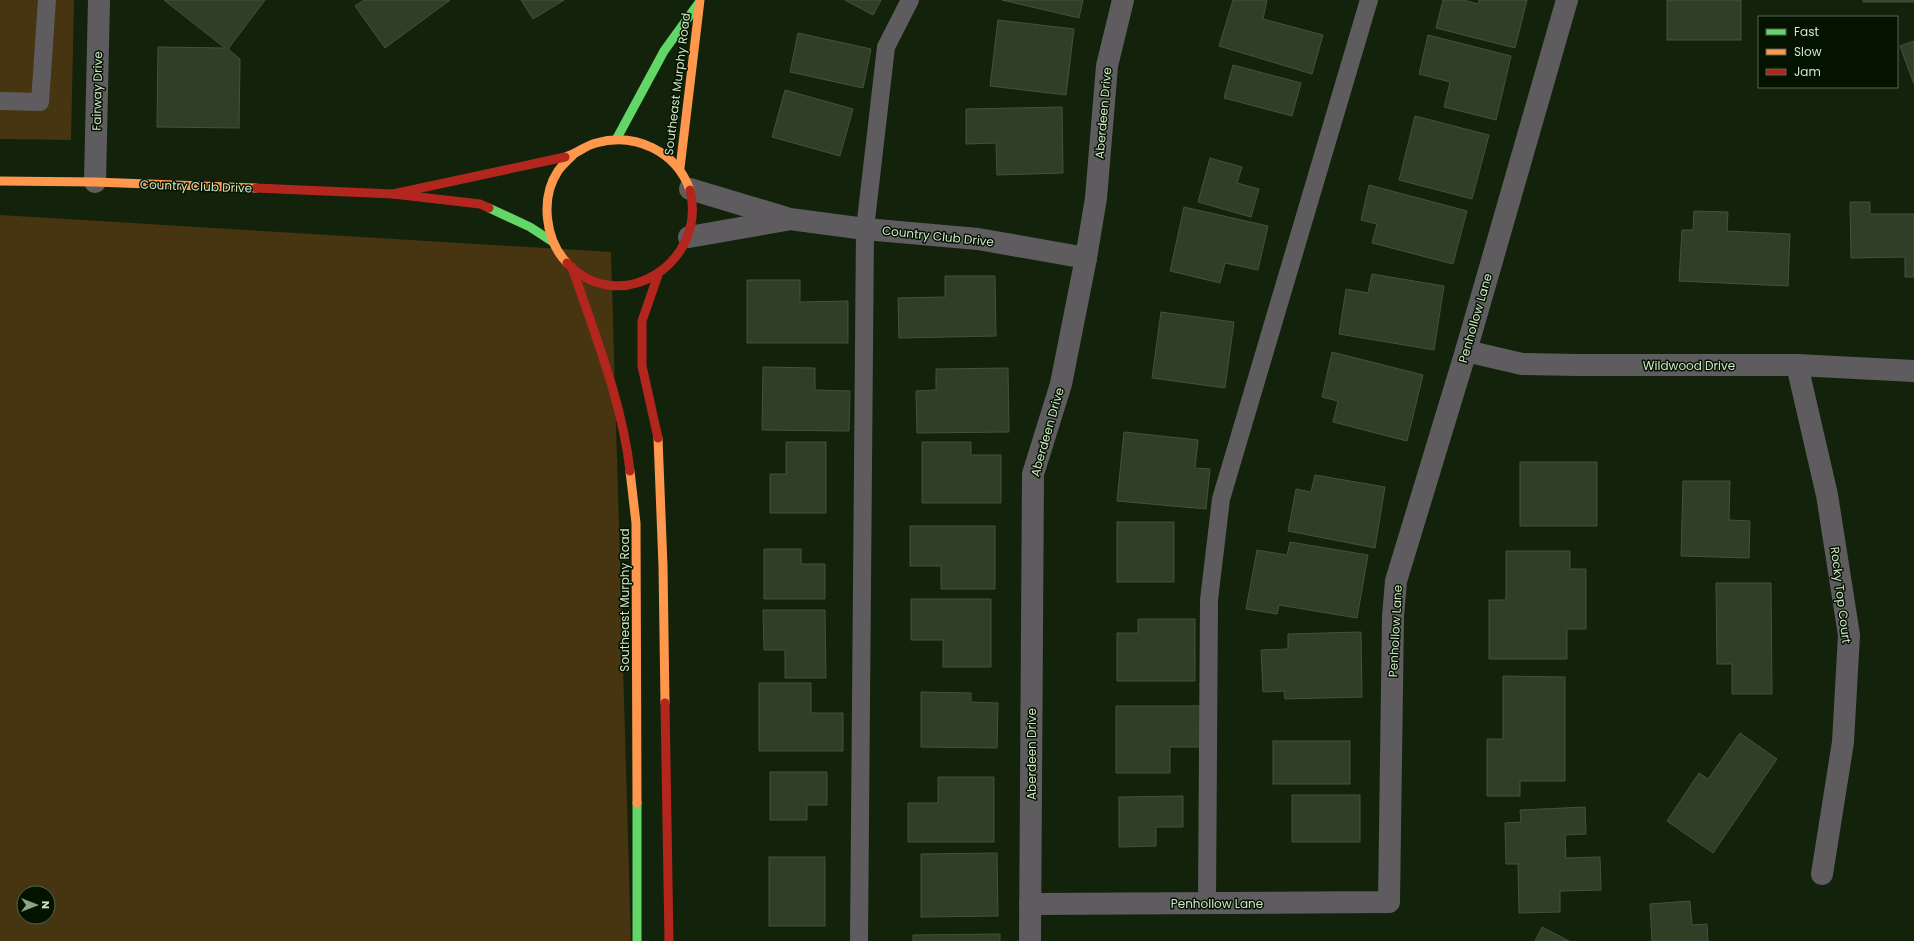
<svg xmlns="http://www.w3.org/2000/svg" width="1914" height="941" font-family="Poppins,sans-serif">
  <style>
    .green { fill: #473410; fill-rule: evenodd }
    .building { fill: #303e28; stroke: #43523b }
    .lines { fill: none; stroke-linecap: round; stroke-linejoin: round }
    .lane { stroke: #5f5c60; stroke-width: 18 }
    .street { stroke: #5f5c60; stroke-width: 22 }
    .fast { stroke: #63d668; stroke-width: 9 }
    .slow { stroke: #ff974d; stroke-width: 9 }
    .jam { stroke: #b3261e; stroke-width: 9 }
    .labels { text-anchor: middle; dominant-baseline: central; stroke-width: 3; stroke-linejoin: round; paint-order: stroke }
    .street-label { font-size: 12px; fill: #d0e7c6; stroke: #041200 }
  </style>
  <rect width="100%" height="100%" fill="#13220a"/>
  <g class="green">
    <polygon points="0,0 74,0 71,140 0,139"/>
    <path d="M 0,215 L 611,252 L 631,941 L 0,941 ZM 24,893 L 48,893 L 48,917 L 24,917 Z"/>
  </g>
  <g class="building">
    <polygon points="164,0 265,0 228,49 240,59 239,128 157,127 158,47 225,48"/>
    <polygon points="364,0 450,0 385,48 355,6"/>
    <polygon points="521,0 564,0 533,19"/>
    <polygon points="845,0 881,0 873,15"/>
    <polygon points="1002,0 1083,0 1079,18"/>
    <polygon points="1233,0 1267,0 1263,19 1323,35 1312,74 1219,46"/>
    <polygon points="1443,0 1464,0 1478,4 1479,0 1527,0 1515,48 1436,28"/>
    <rect x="1667" y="0" width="74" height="40"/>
    <rect x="1863" y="0" width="51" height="2"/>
    <polygon points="998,20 1074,29 1066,95 990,86"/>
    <polygon points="798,33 871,49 863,88 790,72"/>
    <polygon points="1428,35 1511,56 1496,120 1444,107 1450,82 1419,74"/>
    <polygon points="1914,41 1914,84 1900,46"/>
    <polygon points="1233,65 1301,83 1292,116 1224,98"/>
    <polygon points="785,90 853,109 840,156 772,137"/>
    <polygon points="1062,107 1063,173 997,175 996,143 966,144 966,109"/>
    <polygon points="1415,116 1489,135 1472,199 1399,180"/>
    <polygon points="1210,158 1242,167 1237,183 1259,189 1251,217 1198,202"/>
    <polygon points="1369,185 1467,211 1453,264 1372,243 1377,224 1361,220"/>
    <polygon points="1850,202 1870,202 1870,214 1914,214 1914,277 1905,277 1905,257 1851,258"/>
    <polygon points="1184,207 1268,226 1258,270 1225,263 1220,283 1170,271"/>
    <polygon points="1694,211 1728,212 1727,231 1790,234 1788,286 1679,281 1682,230 1693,230"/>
    <polygon points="1372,274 1444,286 1434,350 1339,334 1346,289 1368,293"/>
    <polygon points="945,276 995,276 996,336 899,338 898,298 945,297"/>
    <polygon points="747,280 800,280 800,302 848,301 848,343 747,343"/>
    <polygon points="1161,312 1234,322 1225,388 1152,378"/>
    <polygon points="1332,352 1423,375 1407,441 1333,422 1338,401 1322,397"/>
    <polygon points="763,367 815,368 815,390 850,391 849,431 762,430"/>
    <polygon points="1008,368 1009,432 917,433 916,391 936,390 936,369"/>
    <polygon points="1124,432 1198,440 1195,468 1210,469 1206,509 1117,501"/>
    <polygon points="786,442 826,442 826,513 770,513 770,474 786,474"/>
    <polygon points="922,442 971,442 971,455 1001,455 1001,503 922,503"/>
    <rect x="1520" y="462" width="77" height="64"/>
    <polygon points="1315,475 1385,487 1375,548 1288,531 1296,489 1311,492"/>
    <polygon points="1683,481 1730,481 1729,520 1750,521 1749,558 1681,556"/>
    <rect x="1117" y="522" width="57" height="60"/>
    <polygon points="910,526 995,526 995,589 941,589 941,566 910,566"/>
    <polygon points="1290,542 1368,555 1357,618 1279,605 1277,614 1246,609 1257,550 1287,555"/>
    <polygon points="764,549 801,549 801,564 825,564 825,599 764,599"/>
    <polygon points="1506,551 1570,551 1570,569 1586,569 1586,629 1567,629 1567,659 1489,659 1489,600 1506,600"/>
    <polygon points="1716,583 1771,583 1772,694 1732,694 1732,664 1717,664"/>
    <polygon points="911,599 991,599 991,667 943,667 943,640 911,640"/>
    <polygon points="763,610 825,610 826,678 785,678 785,650 764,650"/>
    <polygon points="1138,619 1195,619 1195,681 1117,681 1117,633 1138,633"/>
    <polygon points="1361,632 1362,697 1285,699 1284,691 1263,692 1261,650 1288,649 1288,634"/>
    <polygon points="1503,676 1565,677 1565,781 1520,781 1520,796 1487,796 1487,739 1503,739"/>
    <polygon points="759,683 811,683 811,713 843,713 843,751 759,751"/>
    <polygon points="921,692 971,693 971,702 998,703 997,748 921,747"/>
    <polygon points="1116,706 1201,706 1201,747 1170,747 1170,773 1116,773"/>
    <polygon points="1740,733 1777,759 1713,853 1667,821 1699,773 1708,779"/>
    <rect x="1273" y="741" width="77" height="43"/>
    <polygon points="770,772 827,772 827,805 807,805 807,820 770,820"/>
    <polygon points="938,777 994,777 994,842 908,842 908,803 938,803"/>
    <rect x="1292" y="795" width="68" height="47"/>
    <polygon points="1183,796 1183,827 1156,827 1156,846 1119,847 1119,797"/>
    <polygon points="1585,807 1586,834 1565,835 1566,858 1600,857 1601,890 1560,891 1560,912 1519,913 1518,864 1506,864 1505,823 1521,822 1520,810"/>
    <polygon points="997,853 998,916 921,917 921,854"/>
    <rect x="769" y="857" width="56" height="69"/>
    <polygon points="1690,901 1692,925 1707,924 1708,941 1652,941 1650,904"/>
    <polygon points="1542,927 1569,941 1535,941"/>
    <polygon points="1000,934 1000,941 913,941 913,935"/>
  </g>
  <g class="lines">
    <g class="lane">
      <polyline points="0,101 40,102 47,0"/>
      <polyline points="1207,903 1209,600 1221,499 1369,0"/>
      <polyline points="859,941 865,229 886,47 910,0"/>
    </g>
    <g class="street">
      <polyline points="95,182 99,0"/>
      <polyline points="690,189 790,219 865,229 978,239 1086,258"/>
      <polyline points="689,237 786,220"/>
      <polyline points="1466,351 1522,364 1577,365 1797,365 1914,371"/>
      <polyline points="1797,365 1827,495 1849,635 1843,742 1822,874"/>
      <polyline points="1030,904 1389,902 1393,616 1396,581 1466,351 1567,0"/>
      <polyline points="1030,941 1033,474 1061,384 1086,258 1096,198 1107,66 1123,0"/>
    </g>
    <g class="fast">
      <polyline points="617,138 664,51 698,4"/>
      <polyline points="489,208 530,227 553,242"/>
      <polyline points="637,803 637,941"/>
    </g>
    <g class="slow">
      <path d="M 565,157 C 577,154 584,146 596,143 C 635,132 676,151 690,190"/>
      <polyline points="680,168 700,0"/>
      <polyline points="0,181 95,182 256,188"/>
      <path d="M 567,263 C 545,240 540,198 558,171 C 562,165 568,160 573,155"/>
      <polyline points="658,438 663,566 665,703"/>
      <polyline points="630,471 636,523 637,803"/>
    </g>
    <g class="jam">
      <polyline points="256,188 393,194 480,204 489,208"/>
      <polyline points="393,194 565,157"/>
      <path d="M 567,263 C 620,319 708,263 690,190"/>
      <path d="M 572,267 C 594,333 622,401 630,471"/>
      <polyline points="658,438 642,366 642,321 658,275"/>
      <polyline points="665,703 669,941"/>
    </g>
  </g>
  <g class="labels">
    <g class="street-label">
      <text transform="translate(677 84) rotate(-83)">Southeast Murphy Road</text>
      <text transform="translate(97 91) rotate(-89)">Fairway Drive</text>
      <text transform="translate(1103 113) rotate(-85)">Aberdeen Drive</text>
      <text transform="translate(196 186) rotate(2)">Country Club Drive</text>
      <text transform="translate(938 236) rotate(6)">Country Club Drive</text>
      <text transform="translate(1475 318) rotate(-74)">Penhollow Lane</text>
      <text x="1689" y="365">Wildwood Drive</text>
      <text transform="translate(1047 432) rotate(-74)">Aberdeen Drive</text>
      <text transform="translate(1841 595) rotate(83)">Rocky Top Court</text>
      <text transform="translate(624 600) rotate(-90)">Southeast Murphy Road</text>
      <text transform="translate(1395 631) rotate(-87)">Penhollow Lane</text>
      <text transform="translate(1031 754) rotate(-90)">Aberdeen Drive</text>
      <text x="1217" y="903">Penhollow Lane</text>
    </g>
  </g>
  <rect x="1758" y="16" width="140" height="72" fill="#041200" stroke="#56674f"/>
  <rect x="1766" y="29" width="20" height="6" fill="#63d668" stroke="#56674f"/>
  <text x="1794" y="36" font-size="12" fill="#d0e7c6">Fast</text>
  <rect x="1766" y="49" width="20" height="6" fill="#ff974d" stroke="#56674f"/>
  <text x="1794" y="56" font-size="12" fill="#d0e7c6">Slow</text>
  <rect x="1766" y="69" width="20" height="6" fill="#b3261e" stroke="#56674f"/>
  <text x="1794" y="76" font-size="12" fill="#d0e7c6">Jam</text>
  <g transform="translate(36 905) rotate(90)"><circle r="19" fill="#041200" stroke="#56674f"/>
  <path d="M0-3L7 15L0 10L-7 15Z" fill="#8ea284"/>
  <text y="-6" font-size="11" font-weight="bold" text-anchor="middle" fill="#d0e7c6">N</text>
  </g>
</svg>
